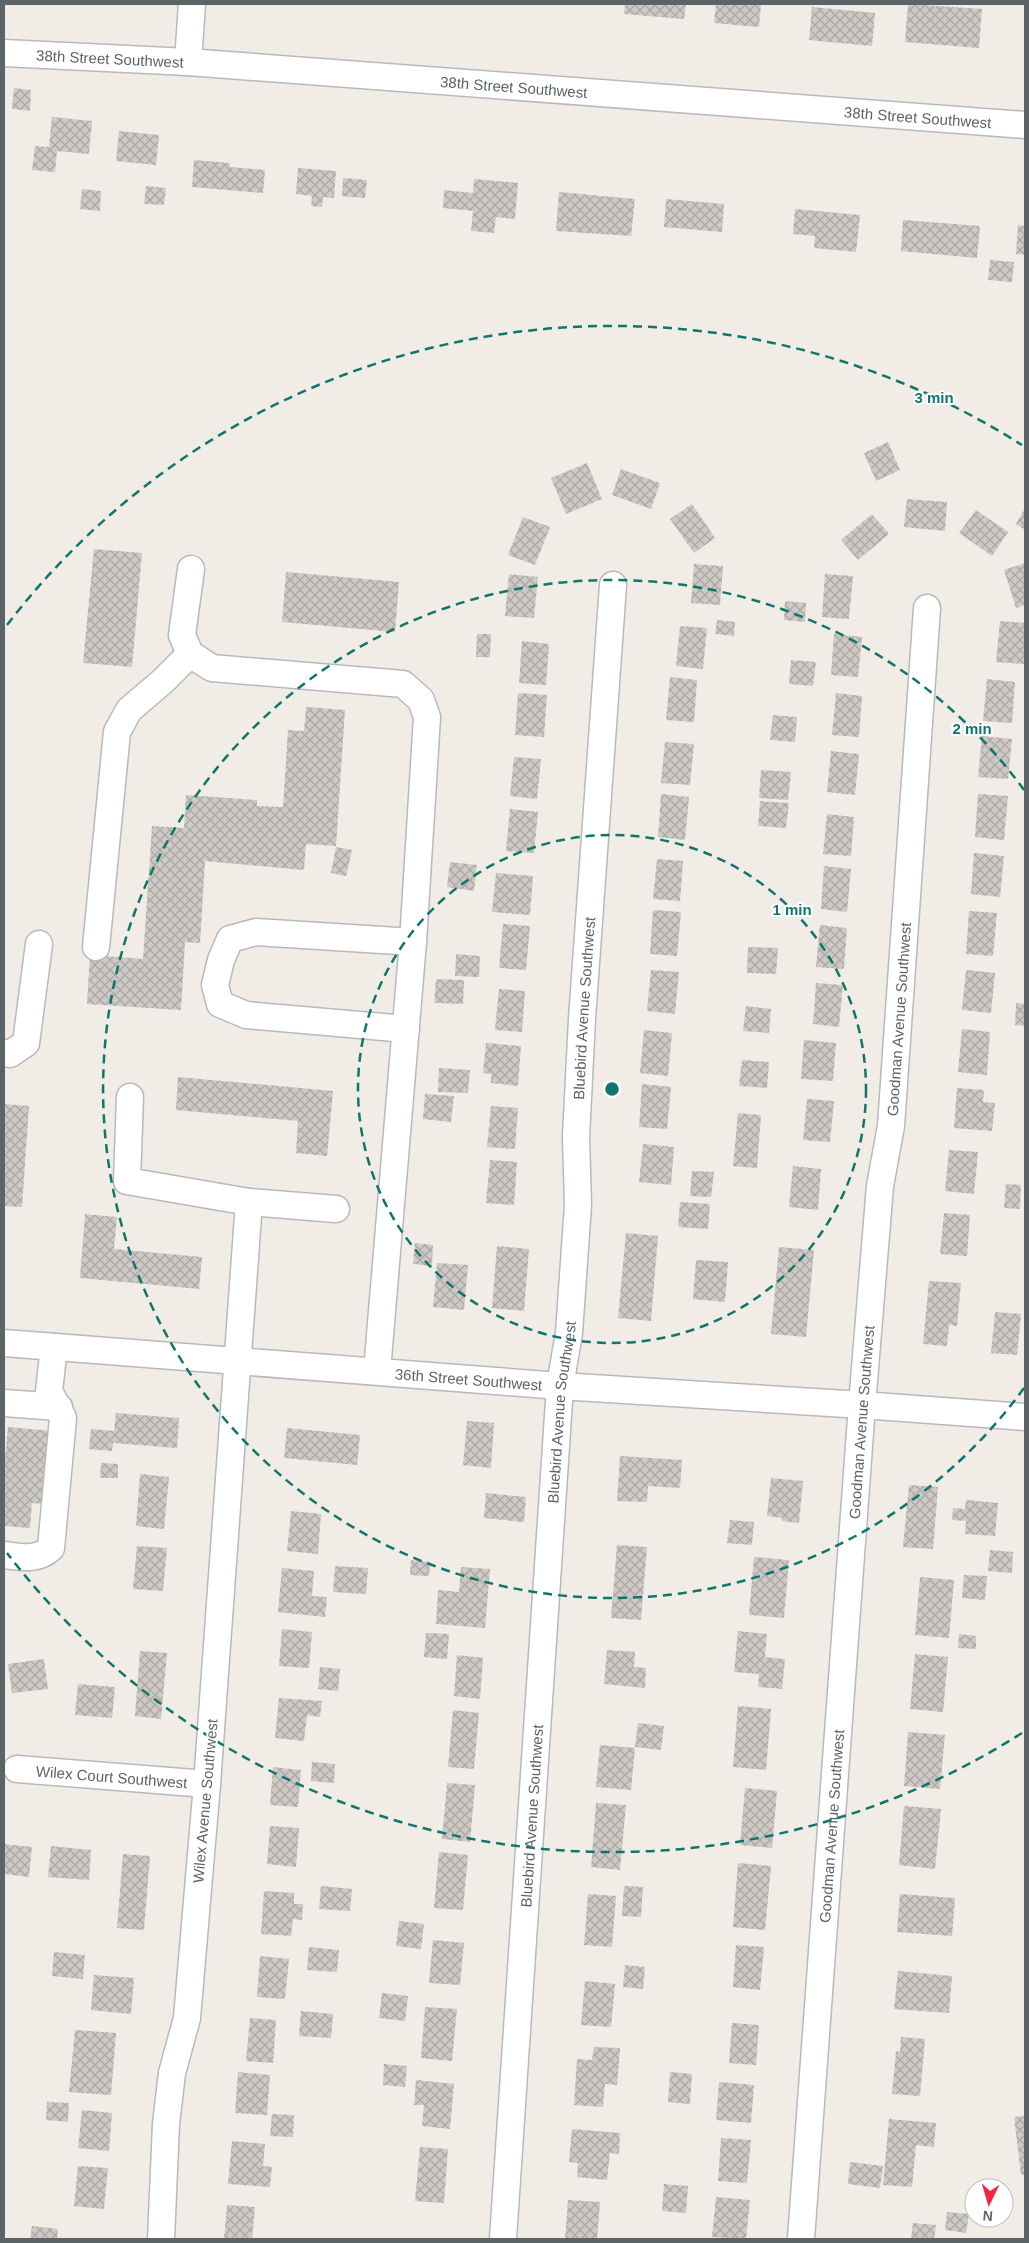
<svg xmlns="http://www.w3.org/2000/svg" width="1029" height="2243" font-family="Helvetica,sans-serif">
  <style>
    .building { fill: url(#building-cross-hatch) }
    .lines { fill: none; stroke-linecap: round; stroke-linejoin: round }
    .minor-casing { stroke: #b6babd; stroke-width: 29 }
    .minor { stroke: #fff; stroke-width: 26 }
    .ring { fill: none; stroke: #0f766e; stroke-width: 2.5; stroke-dasharray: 9 6 }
    .labels { text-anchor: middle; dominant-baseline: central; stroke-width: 4; stroke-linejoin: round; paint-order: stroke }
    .street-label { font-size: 15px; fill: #5d6467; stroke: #fff }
    .centre { fill: #0f766e; stroke: #fff; stroke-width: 2.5 }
    .ring-label { font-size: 15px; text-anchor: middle; font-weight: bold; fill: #0f766e; stroke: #fff; stroke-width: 4; stroke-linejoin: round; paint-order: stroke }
  </style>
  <defs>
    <pattern id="building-cross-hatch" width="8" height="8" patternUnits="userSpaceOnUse" patternTransform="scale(1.25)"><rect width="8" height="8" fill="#cec9c5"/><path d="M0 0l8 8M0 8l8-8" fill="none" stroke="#aaa7a4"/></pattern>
  </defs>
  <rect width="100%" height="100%" fill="#f1ece6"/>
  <g class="building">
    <polygon points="625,4 686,4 684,19 624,14"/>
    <polygon points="716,4 761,4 759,27 714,23"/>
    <polygon points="908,4 982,9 979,48 905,42"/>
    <polygon points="812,7 875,13 872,46 809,40"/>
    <polygon points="14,88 31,90 30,111 12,109"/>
    <polygon points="52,117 92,121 89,154 57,151 55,172 32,170 35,146 49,147"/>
    <polygon points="119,131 159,135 156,165 116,161"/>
    <polygon points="194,160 230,163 230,167 265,170 263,193 192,187"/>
    <polygon points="298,168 336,171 334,198 323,197 322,207 311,206 312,196 296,194"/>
    <polygon points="343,178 367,180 365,198 342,196"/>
    <polygon points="474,179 518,183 515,219 496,217 494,233 471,231 473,211 443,208 444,190 473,193"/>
    <polygon points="146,186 166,188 164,205 144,204"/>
    <polygon points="82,189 101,191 100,211 80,209"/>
    <polygon points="559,192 635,199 631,236 556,231"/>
    <polygon points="666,199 724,204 722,232 664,227"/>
    <polygon points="795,209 860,215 856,252 814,248 815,236 793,234"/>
    <polygon points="903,220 980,226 977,258 901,251"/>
    <polygon points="1018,225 1025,226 1025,255 1016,254"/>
    <polygon points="990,260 1014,262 1012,282 988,280"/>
    <polygon points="888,442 900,470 876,481 864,453"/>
    <polygon points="587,463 602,499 566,514 551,478"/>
    <polygon points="621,469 660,483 651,509 612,495"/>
    <polygon points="907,499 947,502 945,531 904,527"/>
    <polygon points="692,504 715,538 694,553 670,519"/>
    <polygon points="1025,508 1025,530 1016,524"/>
    <polygon points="976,510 1008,532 992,556 959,533"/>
    <polygon points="872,514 889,534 858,560 841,540"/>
    <polygon points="523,517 550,527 535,565 508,555"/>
    <polygon points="94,549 142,553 132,667 83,663"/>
    <polygon points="1025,563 1025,605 1016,608 1004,570"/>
    <polygon points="694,564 723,566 720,605 691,603"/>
    <polygon points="286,572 399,582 395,632 282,622"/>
    <polygon points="509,574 538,577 534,618 505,616"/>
    <polygon points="825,574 853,576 849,619 822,617"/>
    <polygon points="785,601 806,603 805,622 784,620"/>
    <polygon points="717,620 735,622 734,636 715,634"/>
    <polygon points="1000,621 1025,623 1025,664 996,662"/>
    <polygon points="680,626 707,628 703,669 676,666"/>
    <polygon points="477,634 491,634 490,657 476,657"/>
    <polygon points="834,634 862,637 858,677 831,675"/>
    <polygon points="522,641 549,644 546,685 519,683"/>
    <polygon points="791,660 816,662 813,686 789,684"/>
    <polygon points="670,677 697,680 694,722 666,720"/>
    <polygon points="987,679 1015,682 1012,723 983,721"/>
    <polygon points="518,693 547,695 544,737 515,735"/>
    <polygon points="836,693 862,696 859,737 832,735"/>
    <polygon points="306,707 345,710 336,846 306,844 304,870 205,861 200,943 185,942 181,1010 87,1004 90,955 143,959 152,826 184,828 186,795 257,800 257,806 283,807 288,730 304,731"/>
    <polygon points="773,715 797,717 795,742 770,740"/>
    <polygon points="982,736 1012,739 1008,779 978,777"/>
    <polygon points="665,742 694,744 690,785 661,783"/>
    <polygon points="831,751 859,754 855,795 827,792"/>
    <polygon points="514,757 541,759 537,799 510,796"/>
    <polygon points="761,770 791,772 788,800 759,798"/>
    <polygon points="661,794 689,797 685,840 658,837"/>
    <polygon points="978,794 1008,796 1004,840 975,837"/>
    <polygon points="760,801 789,803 786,828 758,826"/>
    <polygon points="510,809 538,812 534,853 506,851"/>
    <polygon points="827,814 854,817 851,856 823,854"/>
    <polygon points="336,847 352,850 346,876 331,873"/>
    <polygon points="974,853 1004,856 1000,897 971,894"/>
    <polygon points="657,859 683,861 680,901 653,899"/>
    <polygon points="450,862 477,865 474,891 447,887"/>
    <polygon points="824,866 851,869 847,912 821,909"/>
    <polygon points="496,873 533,876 530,915 492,912"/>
    <polygon points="653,910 681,912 677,956 650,954"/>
    <polygon points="969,911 997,913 993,956 966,954"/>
    <polygon points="503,924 530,926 526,970 499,968"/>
    <polygon points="820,925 847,928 844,969 816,967"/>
    <polygon points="748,947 778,948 776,974 747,973"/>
    <polygon points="456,954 480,956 479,977 455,976"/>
    <polygon points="651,970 679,972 675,1014 647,1011"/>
    <polygon points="966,970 995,973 991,1013 962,1010"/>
    <polygon points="436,979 464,980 463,1004 434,1003"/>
    <polygon points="816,983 843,985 839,1027 813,1024"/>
    <polygon points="499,989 525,991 522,1032 495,1030"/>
    <polygon points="1016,1003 1025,1004 1025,1026 1015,1025"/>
    <polygon points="746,1006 771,1009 769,1033 743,1031"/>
    <polygon points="962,1029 990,1032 987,1075 958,1072"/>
    <polygon points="644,1030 672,1033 668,1076 640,1073"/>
    <polygon points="804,1040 836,1043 833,1081 801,1079"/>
    <polygon points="486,1043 521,1046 518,1086 491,1083 491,1074 483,1073"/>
    <polygon points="742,1060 769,1062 767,1088 739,1086"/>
    <polygon points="439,1068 470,1070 468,1093 438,1092"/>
    <polygon points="178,1077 333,1091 327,1156 296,1153 298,1121 176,1110"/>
    <polygon points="642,1084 671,1087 667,1129 639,1127"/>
    <polygon points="957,1088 984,1090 983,1102 995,1103 992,1131 954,1128"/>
    <polygon points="425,1094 454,1096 451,1122 423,1119"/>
    <polygon points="807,1099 834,1101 830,1142 803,1140"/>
    <polygon points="4,1104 29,1106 22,1207 4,1206"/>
    <polygon points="491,1106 518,1108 515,1149 487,1147"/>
    <polygon points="738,1113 761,1115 757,1168 733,1166"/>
    <polygon points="643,1144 674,1147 671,1185 639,1182"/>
    <polygon points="949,1150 978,1152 974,1194 945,1191"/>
    <polygon points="490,1160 517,1162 514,1205 486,1203"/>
    <polygon points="793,1166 821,1169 818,1210 789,1207"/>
    <polygon points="692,1171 714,1172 711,1197 690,1196"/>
    <polygon points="1006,1184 1021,1185 1020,1209 1004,1208"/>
    <polygon points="680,1202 710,1204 708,1229 678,1227"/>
    <polygon points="944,1213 970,1215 967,1256 940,1254"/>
    <polygon points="85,1214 117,1217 114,1249 202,1257 199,1289 80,1278"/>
    <polygon points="626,1233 658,1236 651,1321 618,1318"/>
    <polygon points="415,1243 433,1245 432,1266 413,1264"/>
    <polygon points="497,1246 529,1249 524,1311 492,1308"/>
    <polygon points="779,1247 814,1250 806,1337 771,1334"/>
    <polygon points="696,1260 728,1262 725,1302 693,1299"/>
    <polygon points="437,1263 468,1265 464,1310 433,1307"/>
    <polygon points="929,1281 961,1283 957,1326 949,1325 947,1346 923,1344"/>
    <polygon points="995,1312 1021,1314 1017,1355 991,1353"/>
    <polygon points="116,1413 179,1418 177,1448 113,1443 112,1451 89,1449 91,1429 114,1431"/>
    <polygon points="467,1421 494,1423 491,1468 463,1465"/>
    <polygon points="8,1427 52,1431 46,1504 32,1503 30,1528 4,1526 4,1470"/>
    <polygon points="287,1428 360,1435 357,1465 284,1458"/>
    <polygon points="620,1456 682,1460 680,1488 648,1486 647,1502 617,1501"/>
    <polygon points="101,1463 118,1464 118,1478 100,1478"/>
    <polygon points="140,1474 169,1477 164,1529 136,1526"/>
    <polygon points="771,1478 803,1481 799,1523 782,1521 782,1518 767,1516"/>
    <polygon points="909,1485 938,1487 933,1549 903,1547"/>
    <polygon points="486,1493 526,1497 524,1522 484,1518"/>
    <polygon points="966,1500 998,1503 995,1536 965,1534 966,1521 952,1520 953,1508 965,1509"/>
    <polygon points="291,1511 321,1514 318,1554 287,1551"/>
    <polygon points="730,1520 754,1522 752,1545 727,1543"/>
    <polygon points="617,1545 647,1547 641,1620 611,1618"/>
    <polygon points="137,1546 167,1548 163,1591 133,1589"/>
    <polygon points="990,1550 1013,1552 1012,1573 988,1571"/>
    <polygon points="754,1557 789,1560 784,1618 749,1615"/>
    <polygon points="411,1560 430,1562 429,1576 410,1575"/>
    <polygon points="335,1566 368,1568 366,1594 333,1592"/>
    <polygon points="461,1567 490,1569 485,1628 436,1624 438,1590 459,1592"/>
    <polygon points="282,1568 314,1571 312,1596 327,1597 325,1617 278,1612"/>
    <polygon points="964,1575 987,1576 985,1600 962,1598"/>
    <polygon points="920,1577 954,1580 949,1638 915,1635"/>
    <polygon points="282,1629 312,1632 309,1668 279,1666"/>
    <polygon points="738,1631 767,1634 765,1657 785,1659 782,1689 758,1687 759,1674 734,1672"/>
    <polygon points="426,1633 449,1634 447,1659 424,1657"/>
    <polygon points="959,1634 976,1636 976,1649 958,1648"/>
    <polygon points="607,1650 635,1652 634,1667 646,1668 645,1688 604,1684"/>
    <polygon points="140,1651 167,1653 161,1719 135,1716"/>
    <polygon points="915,1654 948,1657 943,1712 910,1709"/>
    <polygon points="457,1655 483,1658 480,1699 454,1696"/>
    <polygon points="44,1659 48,1689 12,1693 8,1664"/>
    <polygon points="320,1667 340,1669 338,1691 318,1689"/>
    <polygon points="78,1684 115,1687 112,1718 75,1715"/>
    <polygon points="279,1698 322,1701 320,1717 307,1715 304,1741 275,1738"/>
    <polygon points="738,1706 771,1709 766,1770 733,1767"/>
    <polygon points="453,1710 479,1713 474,1769 448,1767"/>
    <polygon points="638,1723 664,1726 661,1750 635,1747"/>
    <polygon points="908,1732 945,1735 940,1789 904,1786"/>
    <polygon points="600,1745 635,1748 631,1790 596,1787"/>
    <polygon points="312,1762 335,1764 334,1783 311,1781"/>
    <polygon points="273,1767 301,1770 298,1807 270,1805"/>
    <polygon points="447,1783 475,1785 470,1842 442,1839"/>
    <polygon points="745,1788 777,1791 772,1848 740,1845"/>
    <polygon points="596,1803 626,1805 620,1870 591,1867"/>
    <polygon points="904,1806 941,1809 935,1869 899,1865"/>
    <polygon points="270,1826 299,1828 296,1867 267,1864"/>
    <polygon points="4,1844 32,1847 29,1877 4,1874"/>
    <polygon points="51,1846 91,1850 89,1880 48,1877"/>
    <polygon points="439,1852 468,1855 463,1910 434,1908"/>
    <polygon points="123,1854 150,1856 144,1930 117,1928"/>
    <polygon points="738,1863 771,1866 765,1930 733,1927"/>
    <polygon points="321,1886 352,1889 350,1911 319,1909"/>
    <polygon points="624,1886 643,1887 641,1917 622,1916"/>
    <polygon points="264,1891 294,1893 294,1904 303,1904 302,1920 293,1919 291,1936 261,1934"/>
    <polygon points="588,1894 616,1896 612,1947 584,1945"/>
    <polygon points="900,1894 955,1898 952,1936 897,1932"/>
    <polygon points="399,1921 424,1924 421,1949 396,1946"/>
    <polygon points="433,1940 464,1943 460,1985 429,1983"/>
    <polygon points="736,1945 764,1947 760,1990 733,1987"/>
    <polygon points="309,1947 339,1950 337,1972 307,1970"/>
    <polygon points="54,1952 85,1955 83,1979 52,1976"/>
    <polygon points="260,1956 289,1959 285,1999 257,1997"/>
    <polygon points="625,1965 645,1967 643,1989 623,1987"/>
    <polygon points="898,1971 952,1976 949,2013 894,2009"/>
    <polygon points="94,1975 134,1978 131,2014 91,2010"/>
    <polygon points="585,1981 615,1984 611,2027 581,2025"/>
    <polygon points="382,1993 408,1996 405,2021 379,2018"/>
    <polygon points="425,2007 457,2009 452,2061 421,2058"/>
    <polygon points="301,2011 333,2014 331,2038 299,2036"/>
    <polygon points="250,2018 276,2020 273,2063 246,2061"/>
    <polygon points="732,2023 759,2025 756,2065 729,2063"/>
    <polygon points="75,2030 116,2033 111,2095 69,2092"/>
    <polygon points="901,2037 925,2039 920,2096 892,2094 896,2051 900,2052"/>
    <polygon points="594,2047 620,2048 617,2085 605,2084 603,2107 574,2105 577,2059 592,2060"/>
    <polygon points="384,2064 407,2066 405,2087 383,2085"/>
    <polygon points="238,2072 270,2075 267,2115 235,2113"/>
    <polygon points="670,2072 692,2074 690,2104 668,2102"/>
    <polygon points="416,2080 454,2084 450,2129 422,2126 424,2105 414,2105"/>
    <polygon points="719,2082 754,2085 751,2123 716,2120"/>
    <polygon points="47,2102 69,2103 68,2122 46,2120"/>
    <polygon points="82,2110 112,2113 109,2151 78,2148"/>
    <polygon points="272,2114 294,2115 293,2137 270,2136"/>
    <polygon points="1025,2116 1025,2175 1021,2175 1014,2117"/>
    <polygon points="889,2119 936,2123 934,2147 916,2145 912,2187 883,2185"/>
    <polygon points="572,2129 620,2133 619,2154 610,2153 607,2180 577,2177 578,2163 569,2162"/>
    <polygon points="721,2138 751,2140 747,2183 718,2181"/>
    <polygon points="232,2141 265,2144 263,2166 272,2167 270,2187 228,2184"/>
    <polygon points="420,2147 448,2149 444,2203 415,2201"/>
    <polygon points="850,2162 883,2166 880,2188 848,2184"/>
    <polygon points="78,2166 108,2168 104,2209 74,2206"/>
    <polygon points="664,2184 688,2186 686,2213 662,2211"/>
    <polygon points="716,2197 750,2200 746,2239 712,2237"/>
    <polygon points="568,2200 600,2202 597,2239 565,2239"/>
    <polygon points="227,2205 255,2207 252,2239 224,2239"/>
    <polygon points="947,2212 969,2214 966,2233 945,2230"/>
    <polygon points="913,2223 936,2225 934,2239 911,2239"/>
    <polygon points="32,2226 58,2229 57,2239 30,2239"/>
  </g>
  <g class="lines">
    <defs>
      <g id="minor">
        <path id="s1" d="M 4,53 L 188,62 L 1025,125"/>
        <polyline points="188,62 192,4"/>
        <polyline points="191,569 182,635 190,654 212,668 403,684 421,700 427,717 413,942 377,1371"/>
        <polyline points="96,947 117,732 129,710 163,681 190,654"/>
        <polyline points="406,1029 246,1015 220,1004 215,985 221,960 230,939 256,932 413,942"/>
        <polyline points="4,1053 10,1054 26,1043 39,944"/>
        <polyline points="130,1097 127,1181 249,1202 207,1784 187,2018 172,2073 166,2124 161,2239"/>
        <polyline points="249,1202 336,1209"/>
        <path id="s2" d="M 4,1343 L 560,1386 L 862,1405 L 1025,1417"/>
        <polyline points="4,1403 59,1407"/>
        <path d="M 4,1555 C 22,1557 37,1561 51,1548 L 63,1418 L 49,1391 L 54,1347"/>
        <path id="s3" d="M 17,1769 L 207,1784"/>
        <path id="s4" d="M 503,2239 L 560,1386 L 569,1333 L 578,1205 L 576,1137 L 582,1019 L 613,585"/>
        <path id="s5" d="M 801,2239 L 862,1405 L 880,1186 L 891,1126 L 927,608"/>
      </g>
    </defs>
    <use href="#minor" class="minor-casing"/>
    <use href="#minor" class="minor"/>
  </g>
  <g class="ring">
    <circle cx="612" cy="1089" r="254"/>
    <path d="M1024 1388A509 509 0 1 1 1024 790"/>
    <path d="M1022 1733A763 763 0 0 1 7 1553M7 625A763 763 0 0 1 1022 445"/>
  </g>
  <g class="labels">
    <g class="street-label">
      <text stroke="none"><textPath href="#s1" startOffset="106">38th Street Southwest</textPath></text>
      <text stroke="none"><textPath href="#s1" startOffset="511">38th Street Southwest</textPath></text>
      <text stroke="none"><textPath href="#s1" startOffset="916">38th Street Southwest</textPath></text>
      <text stroke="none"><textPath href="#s4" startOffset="1234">Bluebird Avenue Southwest</textPath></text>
      <text stroke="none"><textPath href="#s5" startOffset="1224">Goodman Avenue Southwest</textPath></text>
      <text stroke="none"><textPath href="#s2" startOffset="466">36th Street Southwest</textPath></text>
      <text stroke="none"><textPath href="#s4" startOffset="829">Bluebird Avenue Southwest</textPath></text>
      <text stroke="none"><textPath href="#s5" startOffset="819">Goodman Avenue Southwest</textPath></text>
      <text stroke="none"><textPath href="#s3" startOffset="95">Wilex Court Southwest</textPath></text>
      <text transform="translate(205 1801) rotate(-85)">Wilex Avenue Southwest</text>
      <text stroke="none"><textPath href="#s4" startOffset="424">Bluebird Avenue Southwest</textPath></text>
      <text stroke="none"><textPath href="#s5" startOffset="414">Goodman Avenue Southwest</textPath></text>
    </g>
  </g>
  <circle cx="612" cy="1089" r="8" class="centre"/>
  <g class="ring-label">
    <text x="934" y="403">3 min</text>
    <text x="972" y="734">2 min</text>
    <text x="792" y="915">1 min</text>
  </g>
  <rect width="1029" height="2243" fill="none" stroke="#5d6467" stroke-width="10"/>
  <g transform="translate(989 2203) rotate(185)"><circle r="24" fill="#ffffff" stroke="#bec1c2"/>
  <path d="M0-4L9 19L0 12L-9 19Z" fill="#f82442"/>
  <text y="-8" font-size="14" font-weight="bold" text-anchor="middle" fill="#5d6467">N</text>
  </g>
</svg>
